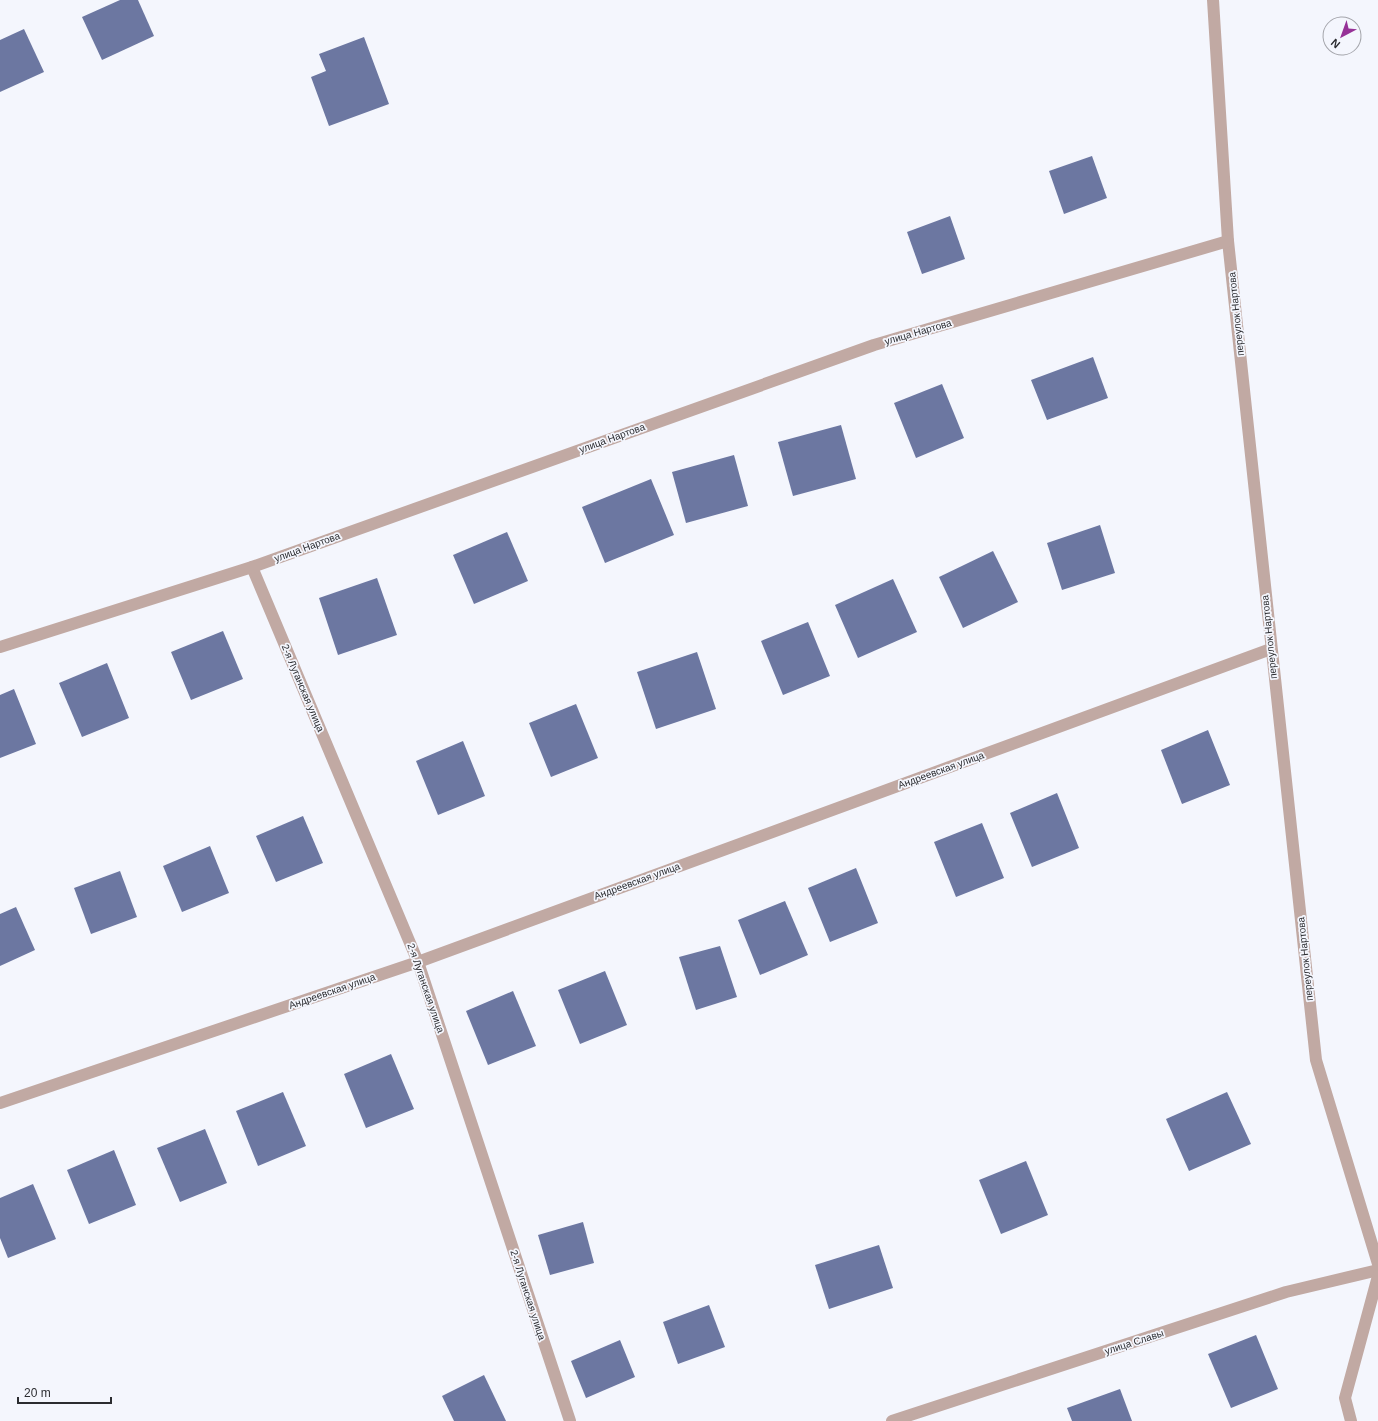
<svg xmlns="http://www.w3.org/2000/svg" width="1378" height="1421" font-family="Arial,sans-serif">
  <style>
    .building { fill: #6c77a1 }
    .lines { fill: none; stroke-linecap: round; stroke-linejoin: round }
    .street { stroke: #c1a9a3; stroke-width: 12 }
    .labels { text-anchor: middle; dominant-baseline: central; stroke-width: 3.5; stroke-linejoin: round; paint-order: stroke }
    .street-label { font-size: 10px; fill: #2b2c30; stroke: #f4f6fd }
  </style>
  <rect width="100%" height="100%" fill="#f4f6fd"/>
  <g class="building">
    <polygon points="120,0 138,0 154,36 102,60 82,17"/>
    <polygon points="24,29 44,72 0,92 0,40"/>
    <polygon points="364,37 389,104 329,126 311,77 326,71 319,54"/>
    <polygon points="1092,156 1107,198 1064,214 1049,171"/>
    <polygon points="950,216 965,259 922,274 907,232"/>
    <polygon points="1093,357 1108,398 1047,420 1031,380"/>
    <polygon points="942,384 964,438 916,458 894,403"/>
    <polygon points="841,425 856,479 793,496 778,442"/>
    <polygon points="734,455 748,506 686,523 672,472"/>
    <polygon points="651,479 674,535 605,563 582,507"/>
    <polygon points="1100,525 1115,573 1062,590 1047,543"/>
    <polygon points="507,532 528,581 474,604 453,555"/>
    <polygon points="993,551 1018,602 963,628 939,577"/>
    <polygon points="377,578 397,635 338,655 319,598"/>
    <polygon points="893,579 917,632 858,658 835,605"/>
    <polygon points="808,622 830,676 783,695 761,641"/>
    <polygon points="223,631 243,679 191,700 171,652"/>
    <polygon points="697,652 716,709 656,729 637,672"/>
    <polygon points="107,663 129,718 82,737 59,683"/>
    <polygon points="14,689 36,744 0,758 0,695"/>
    <polygon points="576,704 598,758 551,777 529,723"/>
    <polygon points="1208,730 1230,785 1182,804 1161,750"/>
    <polygon points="463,741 485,796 438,815 416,761"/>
    <polygon points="1057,793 1079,848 1032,867 1010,813"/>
    <polygon points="303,816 323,863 276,882 256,836"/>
    <polygon points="982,823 1004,878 956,897 934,842"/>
    <polygon points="210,846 229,893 182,912 163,866"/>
    <polygon points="856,868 878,923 830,942 808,888"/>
    <polygon points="120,871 137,917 91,934 74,888"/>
    <polygon points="785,901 808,955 760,975 738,920"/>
    <polygon points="16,907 35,950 0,966 0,914"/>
    <polygon points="720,946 737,997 696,1010 679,957"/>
    <polygon points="605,971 627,1025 580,1044 558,990"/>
    <polygon points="513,991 536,1046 488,1065 466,1011"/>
    <polygon points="391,1054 414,1109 366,1128 344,1074"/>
    <polygon points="283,1092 306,1146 258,1166 236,1111"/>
    <polygon points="1227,1092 1251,1144 1189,1171 1166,1119"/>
    <polygon points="205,1129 227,1183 180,1202 157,1148"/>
    <polygon points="114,1150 136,1205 89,1224 67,1170"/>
    <polygon points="1026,1161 1048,1215 1001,1234 979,1180"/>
    <polygon points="33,1184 56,1239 8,1258 0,1238 0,1198"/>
    <polygon points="583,1222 594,1263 550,1275 538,1235"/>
    <polygon points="879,1245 893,1288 829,1309 815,1265"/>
    <polygon points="709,1305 725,1347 678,1364 663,1322"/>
    <polygon points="1256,1335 1278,1389 1231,1408 1208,1354"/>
    <polygon points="620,1340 635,1377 586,1398 571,1361"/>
    <polygon points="484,1375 506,1421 454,1421 442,1396"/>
    <polygon points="1120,1389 1132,1421 1072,1421 1067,1408"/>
  </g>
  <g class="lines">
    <g class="street">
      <polyline points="1213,0 1228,241 1316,1060 1378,1264"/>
      <polyline points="252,567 418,962 570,1421"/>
      <polyline points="0,647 252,567 874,345 1228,241"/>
      <polyline points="0,1103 418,962 1271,649"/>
      <polyline points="892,1421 1286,1292 1378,1270"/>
      <polyline points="1351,1421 1345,1398 1378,1276"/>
    </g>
  </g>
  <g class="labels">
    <g class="street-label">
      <text transform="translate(1236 314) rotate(-96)">переулок Нартова</text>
      <text transform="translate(918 332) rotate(-16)">улица Нартова</text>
      <text transform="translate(612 438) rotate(-20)">улица Нартова</text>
      <text transform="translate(307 547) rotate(-20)">улица Нартова</text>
      <text transform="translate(1269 637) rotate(-96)">переулок Нартова</text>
      <text transform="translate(303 688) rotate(67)">2-я Луганская улица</text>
      <text transform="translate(941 770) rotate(-20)">Андреевская улица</text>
      <text transform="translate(637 881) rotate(-20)">Андреевская улица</text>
      <text transform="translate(1305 959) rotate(-96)">переулок Нартова</text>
      <text transform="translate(426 988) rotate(71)">2-я Луганская улица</text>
      <text transform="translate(332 991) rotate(-19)">Андреевская улица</text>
      <text transform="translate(528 1295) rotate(72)">2-я Луганская улица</text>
      <text transform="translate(1134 1342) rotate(-18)">улица Славы</text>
    </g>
  </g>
  <g transform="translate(1342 36) rotate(221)"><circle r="19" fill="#f4f6fd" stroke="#a4a5ab"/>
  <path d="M0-3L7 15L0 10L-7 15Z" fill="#963197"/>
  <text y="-6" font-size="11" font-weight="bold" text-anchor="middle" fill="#2b2c30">N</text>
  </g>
  <path d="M18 1397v6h93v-6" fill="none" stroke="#2b2c30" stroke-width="2"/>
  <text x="24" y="1397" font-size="12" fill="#2b2c30" stroke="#f4f6fd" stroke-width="3" paint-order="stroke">20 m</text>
</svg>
